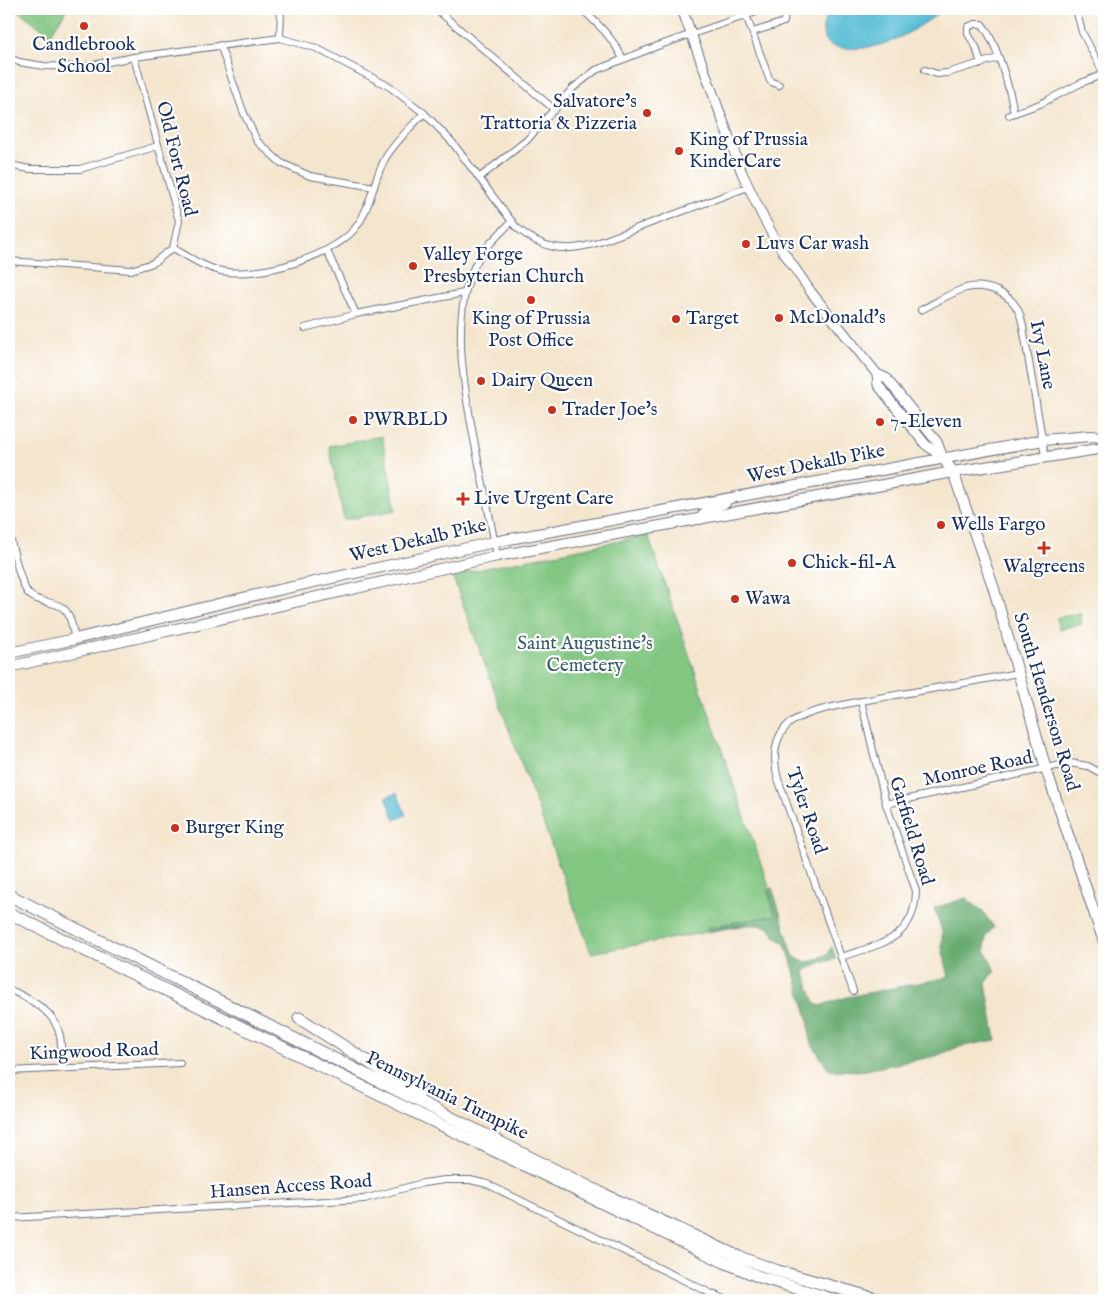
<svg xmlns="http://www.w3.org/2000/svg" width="1113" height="1309" font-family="'IM FELL English',serif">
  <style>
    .green { fill: #81c681; stroke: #4e7a70 }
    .forest { fill: #68ab6f; stroke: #426d66 }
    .water { fill: #57bdd5; stroke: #39769a }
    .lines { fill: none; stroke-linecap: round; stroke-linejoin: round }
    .minor-casing { stroke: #676f85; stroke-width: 8 }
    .secondary-casing { stroke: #676f85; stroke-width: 11 }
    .primary-casing { stroke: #676f85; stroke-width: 12 }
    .trunk-casing { stroke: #676f85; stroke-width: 12 }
    .motorway-casing { stroke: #676f85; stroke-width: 13 }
    .minor { stroke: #fff; stroke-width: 6 }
    .secondary { stroke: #fff; stroke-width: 9 }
    .primary { stroke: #fff; stroke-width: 10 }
    .trunk { stroke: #fff; stroke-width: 10 }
    .motorway { stroke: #fff; stroke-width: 11 }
    .poi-dot { fill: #c8321e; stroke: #fff; stroke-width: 2 }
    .labels { text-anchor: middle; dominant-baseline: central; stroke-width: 4.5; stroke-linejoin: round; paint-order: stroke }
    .poi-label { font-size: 19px; fill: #1b2f5e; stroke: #fff; text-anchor: start }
    .street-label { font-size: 19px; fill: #1b2f5e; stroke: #fff }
    .park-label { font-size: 19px; fill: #3a5c68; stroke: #fff }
  </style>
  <rect width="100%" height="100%" fill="#fff"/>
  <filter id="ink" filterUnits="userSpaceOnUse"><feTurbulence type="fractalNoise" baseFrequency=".02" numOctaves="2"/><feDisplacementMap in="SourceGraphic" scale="10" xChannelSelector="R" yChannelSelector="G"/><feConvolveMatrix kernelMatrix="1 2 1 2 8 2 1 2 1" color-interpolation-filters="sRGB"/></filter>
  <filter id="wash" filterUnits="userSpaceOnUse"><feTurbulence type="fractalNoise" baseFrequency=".0096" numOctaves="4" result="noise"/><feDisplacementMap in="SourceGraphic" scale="20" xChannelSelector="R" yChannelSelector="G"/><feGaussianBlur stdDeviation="1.12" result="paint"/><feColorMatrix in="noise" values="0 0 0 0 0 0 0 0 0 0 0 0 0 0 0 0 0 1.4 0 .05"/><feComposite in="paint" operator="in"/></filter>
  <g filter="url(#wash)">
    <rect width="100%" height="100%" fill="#f4e5cd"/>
    <g class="green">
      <polygon points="16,9 67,9 50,35"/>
      <polygon points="382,436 396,510 344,520 329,446"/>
      <polygon points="648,535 780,919 591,953 452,575"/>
      <polygon points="1080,613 1082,624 1059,629 1056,618"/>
    </g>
    <path class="forest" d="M 772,887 L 793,955 C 806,967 813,960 828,954 L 832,946 L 836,959 L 819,963 L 804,971 L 814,1000 L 819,1006 L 847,997 L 949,977 L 942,948 L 942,931 L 934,908 L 966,898 L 982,911 L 994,927 L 986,936 L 985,950 L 995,971 L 986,983 L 996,1040 L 958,1047 L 936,1056 L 861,1071 L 829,1070 L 810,1041 L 808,1018 L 789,954 L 784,943 L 776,938 L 770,928 C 749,921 729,927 708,931 L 707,928 L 715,926 L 775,915 L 768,891 Z"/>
    <g class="water">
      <path d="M 833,9 L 944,9 C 939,14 932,18 926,22 C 900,39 876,51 844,48 C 832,47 825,45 823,32 C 822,23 827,15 833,9 Z"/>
      <polygon points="397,793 406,815 395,820 386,797"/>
    </g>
  </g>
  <g filter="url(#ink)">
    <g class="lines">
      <defs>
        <g id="minor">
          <polyline points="436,9 555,110"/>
          <path d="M 582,9 C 598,24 613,38 623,59"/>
          <polyline points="1076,9 1082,32 1104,74"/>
          <polyline points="746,15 770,81 779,85"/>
          <polyline points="753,32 784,22 785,13 783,9"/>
          <polyline points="280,38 281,9"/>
          <polyline points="220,45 243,111 257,141 281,163 310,176 374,187"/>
          <path d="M 9,58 L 19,62 L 44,66 L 83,67 L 134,57 L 280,38 L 316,48 L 390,87 L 424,113 L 452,142 L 516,227 C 542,249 564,253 597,243 L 748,187"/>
          <path d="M 981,64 L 976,47 L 968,34 L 968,27 L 975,24 L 982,24 C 997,43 1010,89 1014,113"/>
          <polyline points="925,70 937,74 947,73 998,58"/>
          <polyline points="1009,115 1040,104 1081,83 1104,74"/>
          <polyline points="9,165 30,169 80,169 158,146"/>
          <polyline points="479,178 527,140 573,88 596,70 660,45 765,9"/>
          <path d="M 173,248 C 188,257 204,267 221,271 C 258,279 339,256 359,223 C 372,203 374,177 386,157 C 396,141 411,127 424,113"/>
          <polyline points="327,251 356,314 464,293"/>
          <polyline points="9,261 131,270 153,263 173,248 179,221 134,57"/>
          <path d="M 921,310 C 935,303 952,292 966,288 C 986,283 1011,293 1019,312 C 1021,317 1022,322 1023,327 L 1045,456"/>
          <polyline points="305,328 356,314"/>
          <path d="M 9,534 C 13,547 20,584 28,593 C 39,606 61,598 69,616 C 72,623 73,632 75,639"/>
          <path d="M 497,556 C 491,522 484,489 477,455 C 466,398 448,319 475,265 C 483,248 499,235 512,221"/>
          <polyline points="886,804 1070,763 1088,766 1104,775"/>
          <path d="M 841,957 C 880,944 915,940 916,891 L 886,804 L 861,701"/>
          <path d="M 9,989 C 30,1000 55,1010 60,1036 C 62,1046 61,1058 62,1068"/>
          <path d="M 853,991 L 778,779 C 773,759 773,737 790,723 C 809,708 865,701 890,696 C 933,689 975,681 1018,673"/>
          <polyline points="9,1071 180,1063"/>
          <polyline points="9,1218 364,1199 423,1183 445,1180 470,1180 487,1184 710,1293 727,1300"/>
        </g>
        <g id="secondary">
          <polyline points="682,9 742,173 762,215 776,241 811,292 877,374 886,378 937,442 943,458"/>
          <polyline points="877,374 878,385 925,444 943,458"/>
        </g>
        <polyline id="primary" points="943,458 953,472 993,586 1046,769 1104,942"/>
        <g id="trunk">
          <polyline points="700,519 708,509 725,503"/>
          <polyline points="9,653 75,639 247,597 494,542 1043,440 1090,436 1104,437"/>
          <polyline points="9,667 497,556 953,472 1104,448"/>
        </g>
        <g id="motorway">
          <polyline points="9,895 601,1193 739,1257 778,1271 880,1300"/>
          <polyline points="9,913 404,1107 724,1262 760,1277 835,1300"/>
          <polyline points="299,1018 419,1094"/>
        </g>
      </defs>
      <use href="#minor" class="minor-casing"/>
      <use href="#secondary" class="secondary-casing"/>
      <use href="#primary" class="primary-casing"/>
      <use href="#trunk" class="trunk-casing"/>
      <use href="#motorway" class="motorway-casing"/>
      <use href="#minor" class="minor"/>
      <use href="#secondary" class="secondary"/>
      <use href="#primary" class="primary"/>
      <use href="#trunk" class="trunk"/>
      <use href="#motorway" class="motorway"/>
    </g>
  </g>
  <g class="poi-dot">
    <circle cx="84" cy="26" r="5"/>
    <circle cx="647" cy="113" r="5"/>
    <circle cx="679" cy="151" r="5"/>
    <circle cx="746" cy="244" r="5"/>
    <circle cx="413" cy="266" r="5"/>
    <circle cx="531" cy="300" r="5"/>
    <circle cx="779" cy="318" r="5"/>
    <circle cx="676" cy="319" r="5"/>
    <circle cx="481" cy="381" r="5"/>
    <circle cx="552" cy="410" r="5"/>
    <circle cx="353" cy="420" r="5"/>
    <circle cx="880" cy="422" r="5"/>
    <path d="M460.5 491.5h5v5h5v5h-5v5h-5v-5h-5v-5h5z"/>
    <circle cx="941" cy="525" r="5"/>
    <path d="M1041.5 540.5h5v5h5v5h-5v5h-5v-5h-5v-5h5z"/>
    <circle cx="792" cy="563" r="5"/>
    <circle cx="735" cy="599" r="5"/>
    <circle cx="175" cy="828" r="5"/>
  </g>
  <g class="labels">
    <g class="poi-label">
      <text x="84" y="45" text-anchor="middle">Candlebrook<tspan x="84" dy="22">School</tspan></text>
      <text x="637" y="102" text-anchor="end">Salvatore’s<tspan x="637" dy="22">Trattoria &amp; Pizzeria</tspan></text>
      <text x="689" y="140">King of Prussia<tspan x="689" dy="22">KinderCare</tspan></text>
      <text x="756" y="244">Luvs Car wash</text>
      <text x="423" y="255">Valley Forge<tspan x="423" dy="22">Presbyterian Church</tspan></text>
      <text x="789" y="318">McDonald's</text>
      <text x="531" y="319" text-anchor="middle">King of Prussia<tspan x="531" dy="22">Post Office</tspan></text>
      <text x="686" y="319">Target</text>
      <text x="491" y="381">Dairy Queen</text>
      <text x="562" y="410">Trader Joe's</text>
      <text x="363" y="420">PWRBLD</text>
      <text x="890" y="422">7-Eleven</text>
      <text x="474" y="499">Live Urgent Care</text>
      <text x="951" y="525">Wells Fargo</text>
      <text x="802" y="563">Chick-fil-A</text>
      <text x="1044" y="567" text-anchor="middle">Walgreens</text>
      <text x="745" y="599">Wawa</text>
      <text x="185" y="828">Burger King</text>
    </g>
    <g class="street-label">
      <text transform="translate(176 159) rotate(76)">Old Fort Road</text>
      <text transform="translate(1042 355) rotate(79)">Ivy Lane</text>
      <text transform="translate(816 464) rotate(-11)">West Dekalb Pike</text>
      <text transform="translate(418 541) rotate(-13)">West Dekalb Pike</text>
      <text transform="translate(1046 702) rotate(73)">South Henderson Road</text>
      <text transform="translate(978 769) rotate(-12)">Monroe Road</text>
      <text transform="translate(806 811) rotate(71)">Tyler Road</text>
      <text transform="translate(911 831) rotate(73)">Garfield Road</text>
      <text transform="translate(94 1052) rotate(-2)">Kingwood Road</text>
      <text transform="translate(447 1096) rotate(26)">Pennsylvania Turnpike</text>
      <text transform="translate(291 1187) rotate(-4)">Hansen Access Road</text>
    </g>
    <g class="park-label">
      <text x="585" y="644">Saint Augustine's<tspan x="585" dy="22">Cemetery</tspan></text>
    </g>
  </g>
  <rect width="1113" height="1309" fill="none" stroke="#fff" stroke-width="30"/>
</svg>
